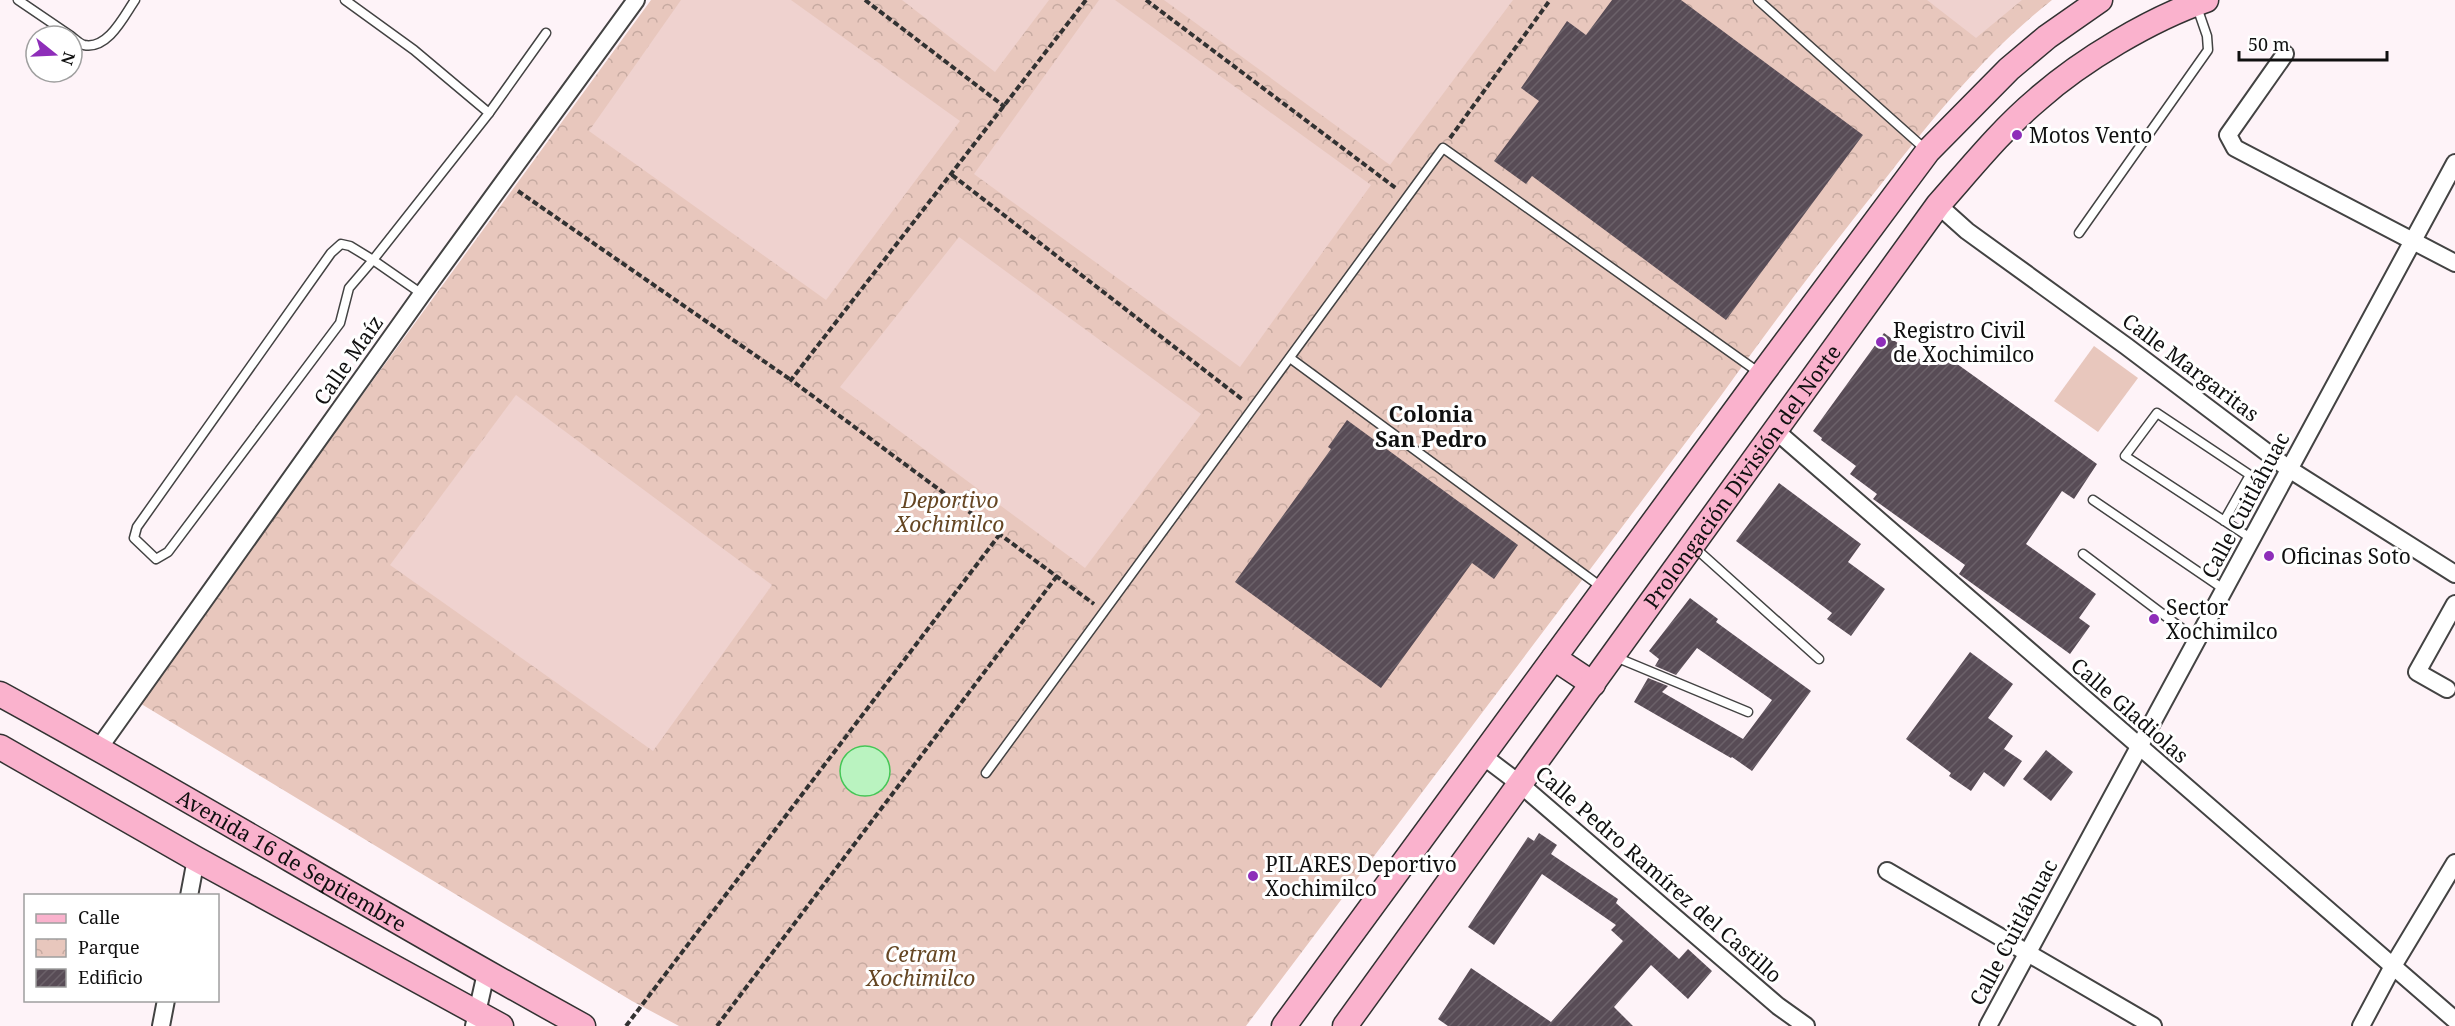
<svg xmlns="http://www.w3.org/2000/svg" width="2455" height="1026" font-family="'Noto Serif',serif">
  <style>
    .grass { fill: #e8c7bd }
    .park { fill: url(#park-crowns) }
    .pitch { fill: #efd2cf }
    .water { fill: #baf3c0; stroke: #45c656; stroke-width: 1.5 }
    .building { fill: url(#building-hatch) }
    .lines { fill: none; stroke-linecap: round; stroke-linejoin: round }
    .service-casing { stroke: #434343; stroke-width: 11 }
    .minor-casing { stroke: #434343; stroke-width: 20 }
    .secondary-casing { stroke: #323232; stroke-width: 27 }
    .path { stroke: #323232; stroke-width: 4; stroke-dasharray: 6 3; stroke-linecap: butt }
    .service { stroke: #fff; stroke-width: 8 }
    .minor { stroke: #fff; stroke-width: 16 }
    .secondary { stroke: #fab2cd; stroke-width: 24 }
    .poi-dot { fill: #8e2eb9; stroke: #fff; stroke-width: 2 }
    .labels { text-anchor: middle; dominant-baseline: central; stroke-width: 6; stroke-linejoin: round; paint-order: stroke }
    .poi-label { font-size: 21px; fill: #101010; stroke: #fff; text-anchor: start }
    .street-label { font-size: 21px; fill: #101010; stroke: #fff }
    .park-label { font-size: 21px; font-style: italic; fill: #654623; stroke: #fff }
    .neighbourhood-label { font-size: 22px; font-weight: bold; fill: #101010; stroke: #fff }
  </style>
  <defs>
    <pattern id="park-crowns" width="20" height="18" patternUnits="userSpaceOnUse" patternTransform="scale(1.5)"><rect width="20" height="18" fill="#e8c7bd"/><path d="M2 6a3 3 0 1 1 6 0M12 15a3 3 0 1 1 6 0" fill="none" stroke="#c6aaa1"/></pattern>
    <pattern id="building-hatch" width="6" height="6" patternUnits="userSpaceOnUse" patternTransform="scale(1.5)"><rect width="6" height="6" fill="#584c56"/><path d="M-1 1l2-2M0 6l6-6M5 7l2-2" fill="none" stroke="#6b6169"/></pattern>
  </defs>
  <rect width="100%" height="100%" fill="#fef3f8"/>
  <polygon class="grass" points="2094,346 2138,378 2098,432 2054,401"/>
  <path class="park" d="M 651,0 L 2052,0 C 1986,52 1933,118 1882,183 C 1826,253 1772,324 1720,397 L 1246,1026 L 679,1026 L 632,1001 L 138,702 Z"/>
  <g class="pitch">
    <polygon points="681,0 791,0 960,121 826,300 589,131"/>
    <polygon points="902,0 1049,0 995,72"/>
    <polygon points="1099,0 1115,0 1371,185 1240,367 974,174"/>
    <polygon points="1164,0 1513,0 1390,165"/>
    <polygon points="1927,0 2022,0 1976,38"/>
    <polygon points="959,237 1201,414 1085,568 840,387"/>
    <polygon points="516,395 772,585 653,751 390,565"/>
  </g>
  <circle class="water" cx="865" cy="771" r="25"/>
  <g class="building">
    <polygon points="1612,0 1681,0 1863,135 1726,320 1532,176 1526,184 1494,161 1539,101 1521,88 1567,21 1586,35"/>
    <polygon points="1884,333 1929,366 1939,351 2097,464 2074,499 2062,491 2026,544 2096,594 2079,618 2090,626 2070,654 1959,574 1965,565 1873,499 1877,494 1850,474 1856,466 1821,440 1822,438 1813,431"/>
    <polygon points="1347,420 1518,545 1494,579 1472,563 1381,688 1235,582 1331,449 1328,447"/>
    <polygon points="1779,483 1861,544 1848,562 1885,589 1851,636 1827,619 1832,613 1736,541"/>
    <polygon points="1690,598 1718,619 1716,622 1811,691 1752,771 1732,757 1731,758 1634,702 1648,678 1668,686 1662,692 1743,739 1772,700 1697,648 1676,675 1655,666 1659,659 1649,651"/>
    <polygon points="1970,652 2013,684 1988,718 2013,736 2004,749 2022,761 2004,787 1984,772 1971,791 1949,776 1951,773 1906,739"/>
    <polygon points="2046,750 2073,772 2051,801 2023,779"/>
    <polygon points="1539,833 1557,845 1551,854 1618,899 1616,903 1679,959 1688,949 1712,971 1688,999 1651,965 1614,1007 1633,1026 1448,1026 1438,1019 1471,968 1551,1022 1623,941 1611,930 1616,925 1542,874 1494,945 1468,927 1528,837 1534,841"/>
  </g>
  <g class="lines">
    <defs>
      <g id="service">
        <polyline points="18,0 71,36"/>
        <polyline points="345,0 414,50 489,113 373,260 422,294"/>
        <polyline points="1758,0 1925,149"/>
        <path d="M 72,37 C 75,39 80,44 84,45 C 108,50 124,16 135,0"/>
        <polyline points="489,113 546,33"/>
        <polyline points="2079,233 2208,50 2207,36 2197,7"/>
        <polygon points="341,244 350,246 373,260 349,288 340,323 168,552 156,559 134,538 137,527 331,253"/>
        <polyline points="1290,358 1604,589"/>
        <polyline points="2093,500 2225,590"/>
        <polyline points="2224,521 2250,475 2157,413 2125,456 2252,539"/>
        <polyline points="1693,546 1819,659"/>
        <polyline points="2083,554 2197,640"/>
        <polyline points="1613,656 1748,712"/>
        <polyline points="986,773 1443,148 1761,374"/>
      </g>
      <g id="minor">
        <polyline points="2285,54 2228,135 2235,148 2455,263"/>
        <polyline points="1938,205 1967,231 2126,346 2289,469 2455,574"/>
        <polyline points="1776,431 2455,1020"/>
        <polyline points="2447,689 2417,672 2455,604"/>
        <polyline points="99,748 422,294 636,0"/>
        <polyline points="1483,756 1520,784 1778,1006 1806,1026"/>
        <polyline points="1887,871 2153,1026"/>
        <polyline points="189,896 196,859"/>
        <polyline points="161,1026 166,1000"/>
        <polyline points="474,1026 486,973"/>
        <polyline points="1988,1026 2455,163"/>
        <polyline points="2361,1026 2393,966 2455,863"/>
      </g>
      <g id="secondary">
        <polyline points="1554,658 1593,684"/>
        <path id="s1" d="M 0,694 C 196,801 387,919 583,1026"/>
        <polyline points="0,747 196,859 501,1026"/>
        <polyline points="1284,1026 1762,374 1928,151 2009,69 2047,37 2100,0"/>
        <path id="s2" d="M 1345,1026 L 1938,205 C 1970,169 2001,130 2038,99 C 2082,60 2151,19 2206,0"/>
      </g>
    </defs>
    <use href="#service" class="service-casing"/>
    <use href="#minor" class="minor-casing"/>
    <use href="#secondary" class="secondary-casing"/>
    <g class="path">
      <polyline points="865,0 1005,107"/>
      <polyline points="1086,0 791,380 1094,604"/>
      <polyline points="1146,0 1397,189"/>
      <polyline points="1450,138 1550,0"/>
      <polyline points="952,175 1243,400"/>
      <polyline points="518,191 791,380"/>
      <polyline points="626,1026 1000,534"/>
      <polyline points="717,1026 1057,576"/>
    </g>
    <use href="#service" class="service"/>
    <use href="#minor" class="minor"/>
    <use href="#secondary" class="secondary"/>
  </g>
  <g class="poi-dot">
    <circle cx="2017" cy="135" r="6"/>
    <circle cx="1881" cy="342" r="6"/>
    <circle cx="2269" cy="556" r="6"/>
    <circle cx="2154" cy="619" r="6"/>
    <circle cx="1253" cy="876" r="6"/>
  </g>
  <g class="labels">
    <g class="poi-label">
      <text x="2029" y="135">Motos Vento</text>
      <text x="1893" y="330">Registro Civil<tspan x="1893" dy="24">de Xochimilco</tspan></text>
      <text x="2281" y="556">Oficinas Soto</text>
      <text x="2166" y="607">Sector<tspan x="2166" dy="24">Xochimilco</tspan></text>
      <text x="1265" y="864">PILARES Deportivo<tspan x="1265" dy="24">Xochimilco</tspan></text>
    </g>
    <g class="street-label">
      <text transform="translate(348 360) rotate(-55)">Calle Maíz</text>
      <text transform="translate(2191 367) rotate(37)">Calle Margaritas</text>
      <text stroke="none"><textPath href="#s2" startOffset="678">Prolongación División del Norte</textPath></text>
      <text transform="translate(2245 505) rotate(-62)">Calle Cuitláhuac</text>
      <text transform="translate(2130 710) rotate(41)">Calle Gladiolas</text>
      <text stroke="none"><textPath href="#s1" startOffset="336">Avenida 16 de Septiembre</textPath></text>
      <text transform="translate(1659 874) rotate(41)">Calle Pedro Ramírez del Castillo</text>
      <text transform="translate(2013 932) rotate(-62)">Calle Cuitláhuac</text>
    </g>
    <g class="park-label">
      <text x="950" y="500">Deportivo<tspan x="950" dy="24">Xochimilco</tspan></text>
      <text x="921" y="954">Cetram<tspan x="921" dy="24">Xochimilco</tspan></text>
    </g>
    <g class="neighbourhood-label">
      <text x="1431" y="413">Colonia<tspan x="1431" dy="25">San Pedro</tspan></text>
    </g>
  </g>
  <rect x="24" y="894" width="195" height="108" fill="#ffffff" stroke="#9f9f9f" stroke-width="1.5"/>
  <rect x="36" y="914" width="30" height="9" fill="#fab2cd" stroke="#9f9f9f" stroke-width="1.5"/>
  <text x="78" y="924" font-size="18" fill="#101010">Calle</text>
  <rect x="36" y="939" width="30" height="18" fill="url(#park-crowns)" stroke="#9f9f9f" stroke-width="1.5"/>
  <text x="78" y="954" font-size="18" fill="#101010">Parque</text>
  <rect x="36" y="969" width="30" height="18" fill="url(#building-hatch)" stroke="#9f9f9f" stroke-width="1.5"/>
  <text x="78" y="984" font-size="18" fill="#101010">Edificio</text>
  <g transform="translate(54 54) rotate(108)"><circle r="28" fill="#ffffff" stroke="#9f9f9f" stroke-width="1.5"/>
  <path d="M0-4.5L10 22L0 15L-10 22Z" fill="#8e2eb9"/>
  <text y="-9" font-size="16" font-weight="bold" text-anchor="middle" fill="#101010">N</text>
  </g>
  <path d="M2239 51v9h148v-9" fill="none" stroke="#101010" stroke-width="3"/>
  <text x="2248" y="51" font-size="18" fill="#101010" stroke="#ffffff" stroke-width="4.5" paint-order="stroke">50 m</text>
</svg>
